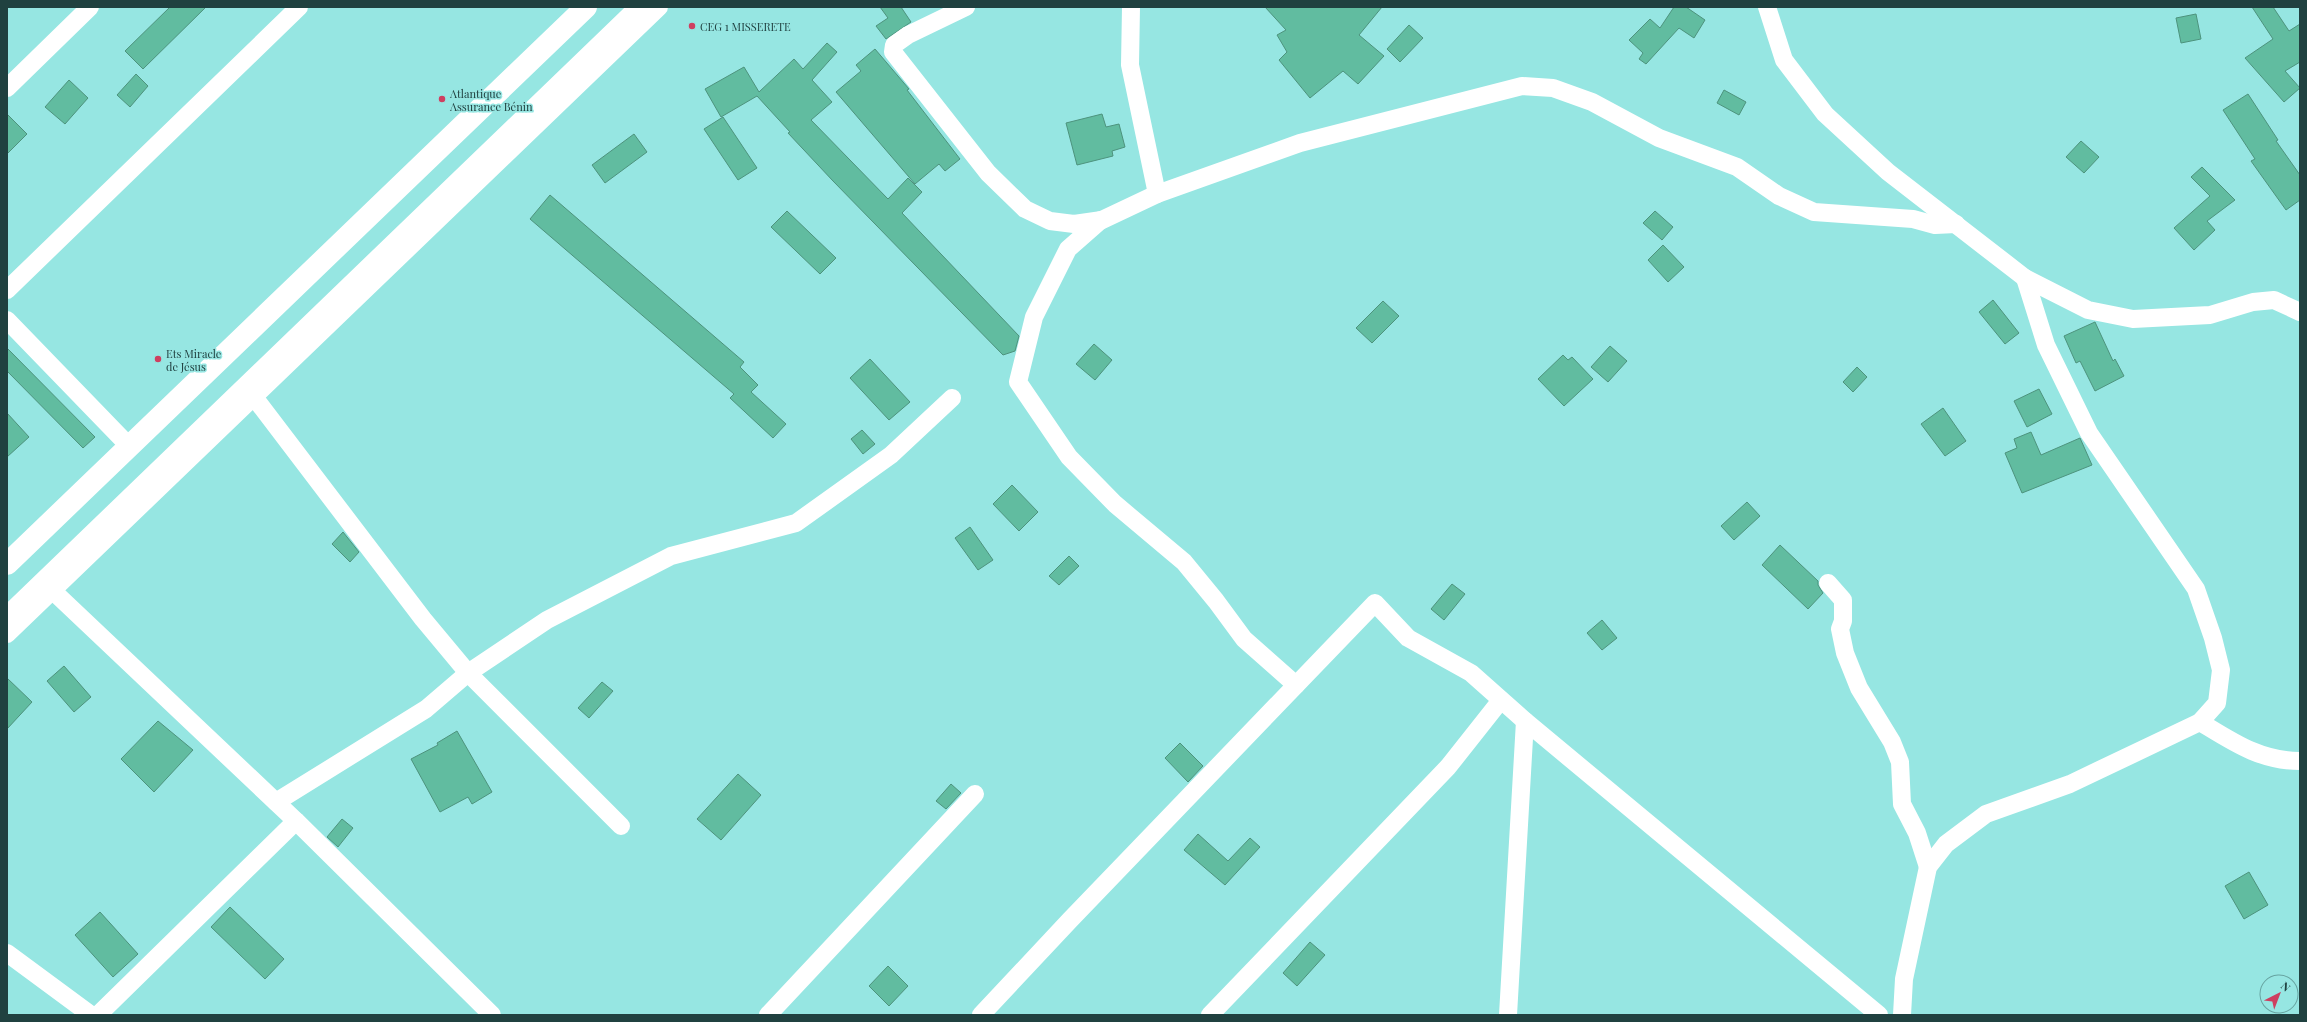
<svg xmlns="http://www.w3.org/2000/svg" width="2307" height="1022" font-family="'Playfair Display',serif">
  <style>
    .building { fill: #61bca0; stroke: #4d937d }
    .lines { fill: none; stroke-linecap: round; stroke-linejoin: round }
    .street { stroke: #fff; stroke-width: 18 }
    .highway { stroke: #fff; stroke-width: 22 }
    .poi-dot { fill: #ce3f60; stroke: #96e6e2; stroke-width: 1.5 }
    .labels { text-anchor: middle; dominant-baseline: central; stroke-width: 3; stroke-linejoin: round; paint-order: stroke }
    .poi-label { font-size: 11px; fill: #204140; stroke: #96e6e2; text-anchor: start }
  </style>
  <rect width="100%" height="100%" fill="#96e6e2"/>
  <g class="building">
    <polygon points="170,7 206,7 143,69 125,51"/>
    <polygon points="880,7 901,7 911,22 886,39 876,26 888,18"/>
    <polygon points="1265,7 1382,7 1359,35 1384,56 1358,84 1343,71 1310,98 1279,60 1287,52 1277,35 1286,30"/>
    <polygon points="1674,7 1686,7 1705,20 1694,38 1679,28 1646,64 1639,59 1643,53 1629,40 1650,19 1660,28"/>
    <polygon points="2252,7 2273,7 2289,31 2300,24 2300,62 2285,71 2300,88 2284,102 2245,58 2273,39"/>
    <polygon points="2196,14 2201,39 2181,43 2176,18"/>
    <polygon points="1409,25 1423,38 1400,62 1387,49"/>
    <polygon points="827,43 837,52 812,80 832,102 811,120 888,199 908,178 922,192 902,213 1019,336 1015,351 1003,355 833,181 788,133 790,132 757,96 721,117 705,89 744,67 759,92 794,59 803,69"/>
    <polygon points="875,49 909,89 907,90 960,159 945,171 939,164 915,184 836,92 861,71 856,65"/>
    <polygon points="136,74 148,86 130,107 117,95"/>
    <polygon points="69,80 88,98 65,124 45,107"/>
    <polygon points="1724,90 1746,102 1739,115 1717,103"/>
    <polygon points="2248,94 2278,140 2276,141 2300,175 2300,200 2286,210 2251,161 2255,159 2223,110"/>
    <polygon points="7,114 27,134 7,154"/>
    <polygon points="1102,114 1106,127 1119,124 1125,147 1112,151 1113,156 1077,165 1066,123"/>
    <polygon points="723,117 757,168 738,180 704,129"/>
    <polygon points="634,134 647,152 605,183 592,165"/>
    <polygon points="2081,141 2099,157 2084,173 2066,157"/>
    <polygon points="2202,167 2235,200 2207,221 2215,230 2194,250 2174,228 2210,196 2191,177"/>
    <polygon points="550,195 744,362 740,367 758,385 751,392 786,424 773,438 730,398 734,394 530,219"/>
    <polygon points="787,211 836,258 820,274 771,227"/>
    <polygon points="1655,211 1673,227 1662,240 1643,223"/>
    <polygon points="1663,245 1684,267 1668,282 1648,260"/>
    <polygon points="1993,300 2019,333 2005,344 1979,312"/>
    <polygon points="1383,301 1399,316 1372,343 1356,328"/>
    <polygon points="2095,322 2113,361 2115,359 2124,376 2095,391 2080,361 2076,363 2064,336"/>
    <polygon points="1094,344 1112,360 1095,380 1076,364"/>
    <polygon points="1610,346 1627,361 1608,382 1591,367"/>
    <polygon points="7,348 95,437 83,448 7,371"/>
    <polygon points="1563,355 1568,360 1572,357 1593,379 1564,406 1538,379"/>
    <polygon points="870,359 910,402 889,420 850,378"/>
    <polygon points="1857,367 1867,377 1853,392 1843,382"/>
    <polygon points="2039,389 2052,414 2027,427 2014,401"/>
    <polygon points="1943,408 1966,441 1945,456 1921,424"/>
    <polygon points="7,413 29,437 7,457"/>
    <polygon points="862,430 875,444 863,454 851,439"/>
    <polygon points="2031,432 2041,455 2080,438 2092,465 2022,493 2005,453 2017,448 2014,439"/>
    <polygon points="1012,485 1038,512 1019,531 993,504"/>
    <polygon points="1747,502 1760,516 1734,540 1721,526"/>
    <polygon points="970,527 993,560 978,570 955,538"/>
    <polygon points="343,532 359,552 350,562 332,544"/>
    <polygon points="1780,545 1818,581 1818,585 1823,593 1808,609 1762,565"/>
    <polygon points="1069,556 1079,566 1059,585 1049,576"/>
    <polygon points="1452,584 1465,594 1444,620 1431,609"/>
    <polygon points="1602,620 1617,638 1602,650 1587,633"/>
    <polygon points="64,666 91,697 74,712 47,681"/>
    <polygon points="7,678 32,702 7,729"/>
    <polygon points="602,682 613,691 589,718 578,708"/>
    <polygon points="158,721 193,750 154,792 121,759"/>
    <polygon points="457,731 492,792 472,804 468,797 440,812 411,759 438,745 437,743"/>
    <polygon points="1180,743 1203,766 1188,782 1165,758"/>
    <polygon points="738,774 761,795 721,840 697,819"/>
    <polygon points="951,784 961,793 946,809 936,801"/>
    <polygon points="342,819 353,828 338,847 327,837"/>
    <polygon points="1198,834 1228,861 1250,838 1260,847 1225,885 1184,850"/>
    <polygon points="2249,872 2268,905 2244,919 2225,886"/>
    <polygon points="230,907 284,959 265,979 211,927"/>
    <polygon points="100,912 138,954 113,977 75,935"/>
    <polygon points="1310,942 1325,955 1297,986 1283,973"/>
    <polygon points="888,966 908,986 889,1006 869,986"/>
  </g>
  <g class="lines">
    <g class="street">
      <polyline points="966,7 908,35 894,45 893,52 988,173 1025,209 1050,221 1074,224 1102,220 1157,194 1300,143 1522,86 1553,88 1592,102 1659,138 1737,167 1779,196 1814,212 1913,219 1935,225 1956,224"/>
      <polyline points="1131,7 1130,65 1157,194"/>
      <polyline points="1767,7 1784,60 1825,114 1888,172 2025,278 2088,310 2133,319 2210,315 2253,302 2274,300 2300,312"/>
      <polyline points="7,88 90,7"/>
      <polyline points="1101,220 1068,249 1034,317 1018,382 1069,457 1115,504 1184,562 1216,601 1244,639 1296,685"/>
      <polyline points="7,290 299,7"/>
      <polyline points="7,320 129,446"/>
      <polyline points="254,397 423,619 468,673 621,826"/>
      <polyline points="1828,583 1843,600 1843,621 1840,629 1845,653 1859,688 1892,742 1900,762 1902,804 1917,833 1928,867"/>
      <polyline points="53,591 296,821 492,1015"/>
      <polyline points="7,634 659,7"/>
      <path d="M 2200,722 C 2233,742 2260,761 2300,761"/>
      <polyline points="276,802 426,709 468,673 547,620 671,556 796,523 891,455 952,398"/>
      <polyline points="7,953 91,1015"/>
      <polyline points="98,1015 296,821"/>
      <polyline points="768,1015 975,794"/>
      <polyline points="981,1015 1070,920 1375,603 1408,638 1471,673 1525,721 1879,1015"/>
      <polyline points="1210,1015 1448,767 1501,700"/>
      <polyline points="1508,1015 1525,721"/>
      <polyline points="1902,1015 1904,979 1928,867 1946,844 1986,814 2070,784 2200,722 2217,703 2221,670 2213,638 2196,589 2089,433 2046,345 2025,278"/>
    </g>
    <g class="highway">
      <polyline points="7,564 586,7"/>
      <polyline points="7,618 641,7"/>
    </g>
  </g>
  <g class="poi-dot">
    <circle cx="692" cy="26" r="4"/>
    <circle cx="442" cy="99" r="4"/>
    <circle cx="158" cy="359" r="4"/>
  </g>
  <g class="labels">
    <g class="poi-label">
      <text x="700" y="26">CEG 1 MISSERETE</text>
      <text x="450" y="93">Atlantique<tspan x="450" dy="13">Assurance Bénin</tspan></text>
      <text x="166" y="353">Ets Miracle<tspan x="166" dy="13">de Jésus</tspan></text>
    </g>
  </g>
  <rect width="2307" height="1022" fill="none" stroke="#204140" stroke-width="16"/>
  <g transform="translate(2279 994) rotate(42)"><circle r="19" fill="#96e6e2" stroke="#67a4a1"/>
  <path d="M0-3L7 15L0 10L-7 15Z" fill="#ce3f60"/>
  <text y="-6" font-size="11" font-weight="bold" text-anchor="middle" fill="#204140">N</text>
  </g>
</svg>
